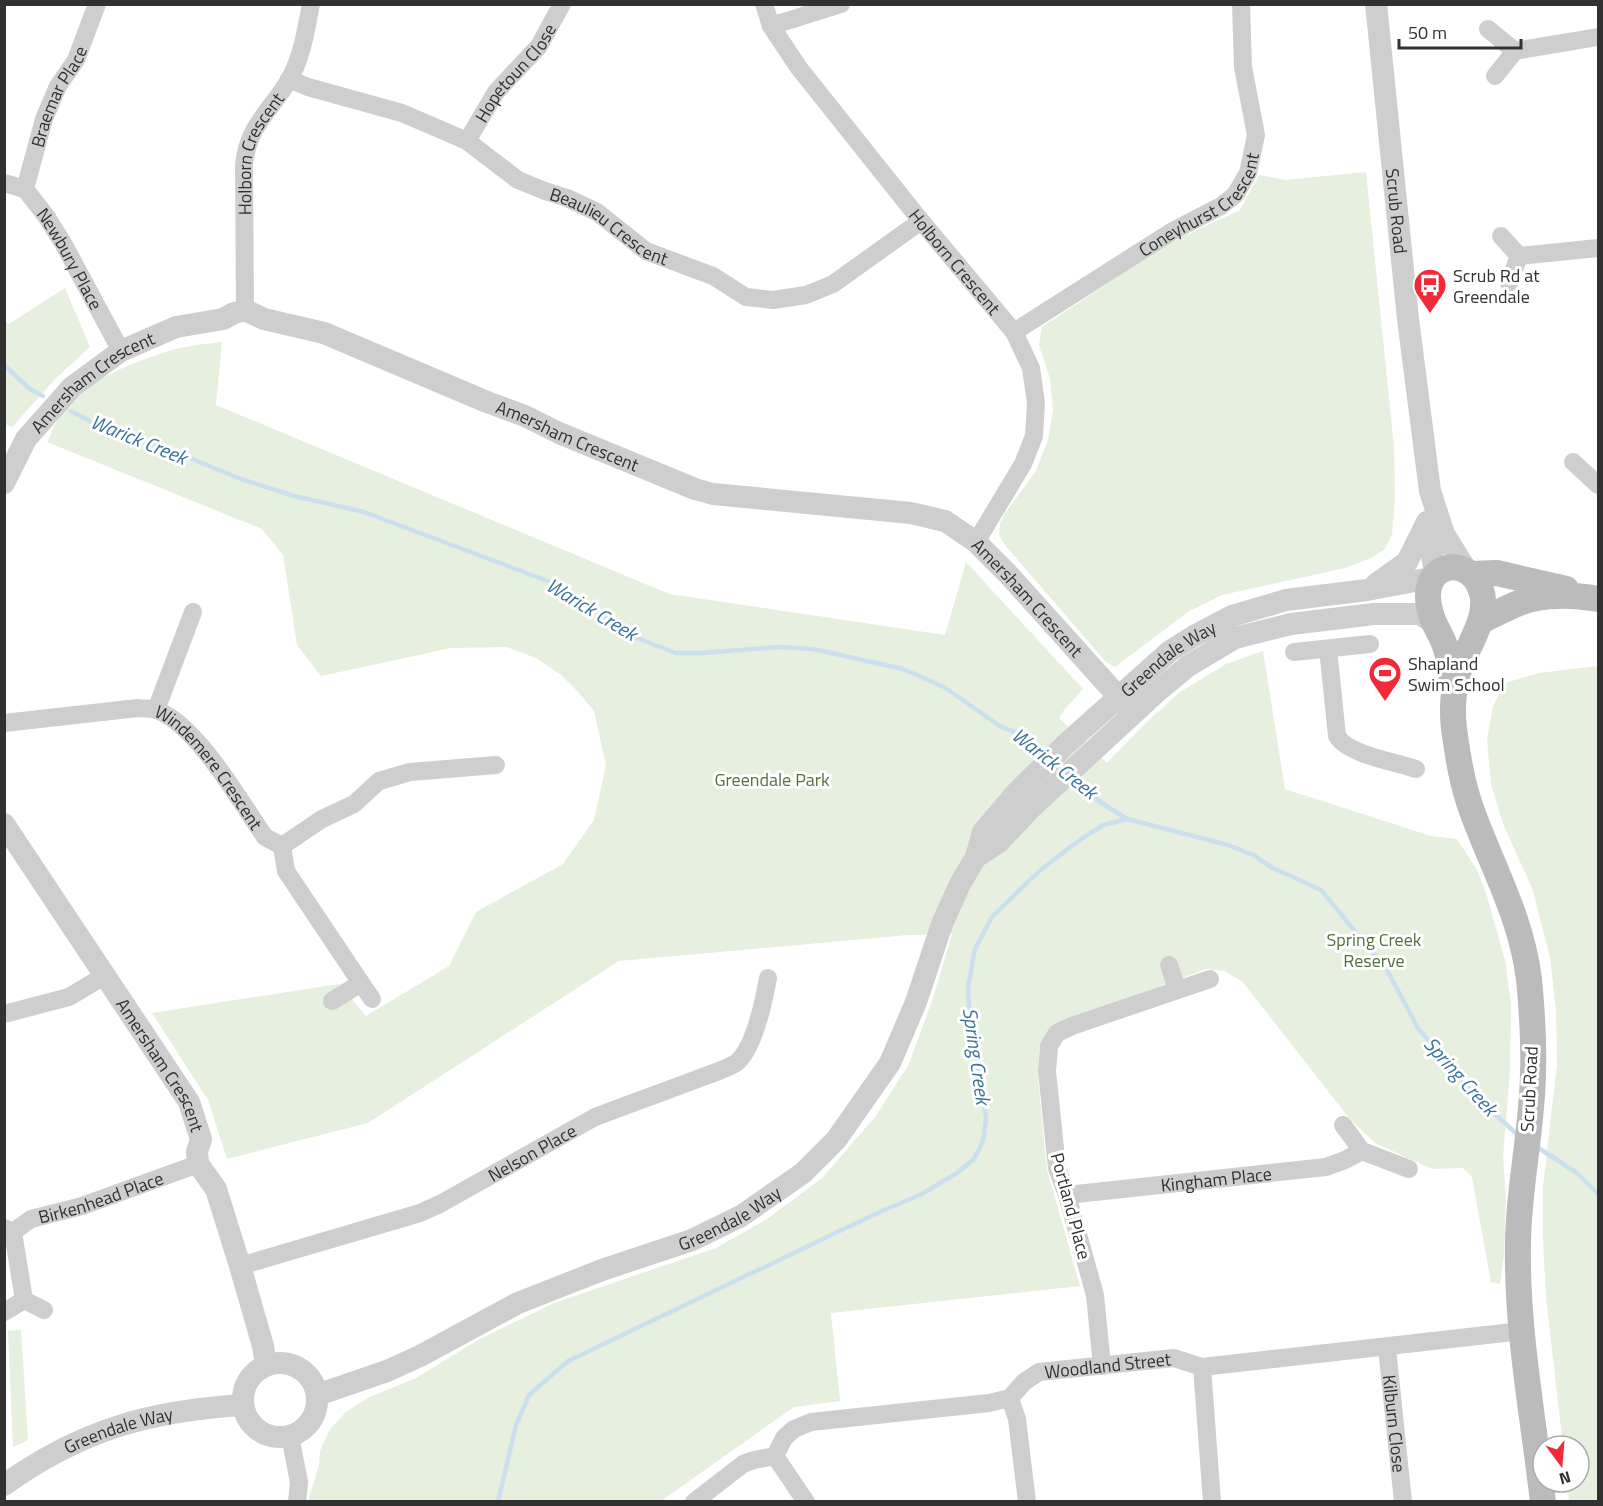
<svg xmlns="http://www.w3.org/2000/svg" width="1603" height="1506" font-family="'Titillium Web',sans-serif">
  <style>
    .green { fill: #e7efdf }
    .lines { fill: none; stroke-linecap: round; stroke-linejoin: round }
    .stream { stroke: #cae0ef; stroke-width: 4.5 }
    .minor { stroke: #cecece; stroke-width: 18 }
    .tertiary { stroke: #cecece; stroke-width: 22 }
    .secondary { stroke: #bbb; stroke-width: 26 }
    .labels { text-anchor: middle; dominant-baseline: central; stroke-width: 6; stroke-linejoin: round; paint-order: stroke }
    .street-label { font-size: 18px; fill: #313131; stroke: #fff }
    .poi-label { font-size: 18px; fill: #313131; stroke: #fff; text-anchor: start }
    .park-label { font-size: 18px; fill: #53713a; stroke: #fff }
    .water-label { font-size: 20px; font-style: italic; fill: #38739a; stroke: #fff }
  </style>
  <rect width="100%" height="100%" fill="#fff"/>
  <g class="green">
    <polygon points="1366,172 1394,447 1395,499 1392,534 1385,549 1371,558 1345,568 1222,595 1188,612 1115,667 1106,662 1004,544 999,535 1000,523 1005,513 1036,471 1048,440 1053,410 1050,379 1039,345 1042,327 1165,245 1240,210 1259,175 1285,180"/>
    <polygon points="65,288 90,347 56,378 12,427 5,424 5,322 9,324"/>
    <path d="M 222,342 L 216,405 L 669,594 L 945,635 L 966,562 L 1083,689 L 1064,710 L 1059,718 L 1107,763 L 1149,720 L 1180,692 L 1226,664 L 1263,651 L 1285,789 L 1431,836 L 1457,839 L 1477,870 L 1486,893 L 1505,960 L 1511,1005 L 1510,1070 L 1503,1157 L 1506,1197 L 1504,1256 L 1500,1284 L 1491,1282 L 1472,1177 L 1463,1168 L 1432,1169 L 1375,1143 L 1349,1118 L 1242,981 L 1224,971 L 1206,969 L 1082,1015 L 1057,1027 L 1039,1050 L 1038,1078 L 1047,1169 L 1080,1286 L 831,1313 L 840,1401 L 794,1407 L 661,1501 L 308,1501 L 319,1465 L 320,1451 L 330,1429 L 347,1411 L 370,1397 L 416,1378 L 478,1340 L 554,1303 L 716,1248 L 767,1219 L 822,1178 L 875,1117 L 909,1064 L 933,998 L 952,934 L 908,935 L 619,961 L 368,1123 L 227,1159 L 208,1100 L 152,1013 L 339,984 L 366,1016 L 449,966 L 476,912 L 563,864 L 594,820 L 606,765 L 594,711 L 580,694 L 561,675 L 536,658 L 507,647 L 451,648 L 321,676 L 297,645 L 283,555 L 262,529 L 47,442 C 54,428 59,413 70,402 C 95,376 142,359 176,349 C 191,345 207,344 222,342 Z"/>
    <polygon points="1598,666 1598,1501 1569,1502 1567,1482 1579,1482 1579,1446 1563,1446 1546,1297 1543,1239 1543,1187 1557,1064 1556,1011 1550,957 1532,888 1503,824 1491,784 1487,739 1493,706 1505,683 1539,673"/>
    <polygon points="21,1330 28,1440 13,1447 8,1331"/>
  </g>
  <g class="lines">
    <g class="stream">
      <polyline points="4,365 30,389 43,396"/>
      <polyline points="71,411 95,424 155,444 241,479 294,496 364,512 561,586 634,637 676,653 700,653 780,647 813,649 903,669 944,687 1000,726 1021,735 1044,755"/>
      <polyline points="1074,779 1103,804 1127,819"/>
      <polyline points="1537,1147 1577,1173 1598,1194"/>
      <polyline points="498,1502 516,1425 529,1395 568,1361 873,1215 922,1194 957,1173 974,1159 983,1141 986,1118 979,1072 970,1030 968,988 975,949 992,917 1037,873 1074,844 1103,825 1127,819 1228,845 1253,855 1273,868 1321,890 1387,970 1418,1028 1477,1098 1519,1136"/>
    </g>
    <g class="minor">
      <path id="s1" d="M 764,4 L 771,26 L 799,68 L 921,221 L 1014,332 L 1031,368 L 1036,403 L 1034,436 L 1023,464 L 976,542"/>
      <polyline points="771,26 841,4"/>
      <polyline points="1488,29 1515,51 1495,76"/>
      <polyline points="1515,51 1598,37"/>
      <path id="s2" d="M 289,79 L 308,87 L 402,113 L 467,141 L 518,180 L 545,191 L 567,198 L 597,212 L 646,251 L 713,276 L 746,297 L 773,300 L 806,295 L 833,284 L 921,221"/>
      <path id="s3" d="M 467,141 L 496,92 L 539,46 L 562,4"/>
      <path id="s4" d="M 4,183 L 25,189 L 46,216 L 63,243 L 121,351"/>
      <path id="s5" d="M 25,189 L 44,119 L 58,86 L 76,60 L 97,4"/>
      <polyline points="1501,236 1519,256 1509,283"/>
      <polyline points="1519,256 1598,248"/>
      <path id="s6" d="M 245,310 L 244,165 C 248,125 270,112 289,80 C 302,57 306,30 311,4"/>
      <path id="s7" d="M 1014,332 L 1171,232 L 1221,206 L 1235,195 L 1248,173 L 1256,135 L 1243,67 L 1241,4"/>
      <polyline points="1573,462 1598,485"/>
      <path d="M 1328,649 L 1337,736 C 1347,754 1395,762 1416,769"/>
      <polyline points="1294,652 1370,644"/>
      <polyline points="156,710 193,612"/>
      <path id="s8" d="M 4,723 L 138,708 C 143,709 151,708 156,710 C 196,723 241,803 265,837 L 282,846 L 286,871 L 361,983"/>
      <polyline points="282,846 322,819 354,804 379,781 410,772 496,765"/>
      <polyline points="1169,965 1177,989"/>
      <polyline points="332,1001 361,983 372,999"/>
      <polyline points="4,1014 69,997 104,976"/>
      <polyline points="1343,1125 1362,1151 1409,1169"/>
      <path id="s9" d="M 1067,1195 L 1326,1167 L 1345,1160 L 1362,1151"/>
      <path id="s10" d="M 4,1228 L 13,1232 L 31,1219 L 82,1206 L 198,1164"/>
      <polyline points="13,1232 24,1300"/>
      <path id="s11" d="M 240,1266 L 420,1213 L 440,1204 L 595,1117 L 719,1071 C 724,1069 731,1066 736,1063 C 754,1049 764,1000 768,978"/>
      <polyline points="4,1312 24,1300 44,1310"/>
      <path id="s12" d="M 1387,1348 L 1403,1502"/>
      <polyline points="1102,1366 1095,1295 1067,1195 1057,1168 1047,1071 1049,1046 1057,1033 1072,1026 1210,979"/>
      <polyline points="1202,1367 1212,1502"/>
      <polyline points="1010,1398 1017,1419 1027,1502"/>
      <polyline points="290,1436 299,1482 297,1502"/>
      <polyline points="775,1456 806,1502"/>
      <path id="s13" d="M 694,1502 L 743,1464 L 754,1460 L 775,1456 L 784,1438 L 794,1429 L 811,1422 L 989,1403 L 1010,1398 L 1024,1382 L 1039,1372 L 1174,1358 L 1202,1367 L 1522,1331"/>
    </g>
    <g class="tertiary">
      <path id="s14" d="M 1376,4 L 1408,319 L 1430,491 L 1444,534 L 1467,571"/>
      <path id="s15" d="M 4,483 L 26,439 L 72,387 L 121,351 L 176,327 L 223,319 L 234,313 L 245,310 L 264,319 L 324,333 L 487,402 L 525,416 L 559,433 L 695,489 L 713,494 L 911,513 L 945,521 L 976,542 L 1008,574 L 1133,713"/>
      <polyline points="1427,522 1435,574"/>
      <polyline points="1376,584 1407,562 1427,522"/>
      <path id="s16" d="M 4,824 L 189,1102 L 201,1139 L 197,1152 L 198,1164 L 216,1189 L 240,1266 L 263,1346 L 266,1365"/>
      <polyline points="976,857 999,842 1031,808 1159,690 1188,666 1235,638 1291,624 1374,614 1419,614 1433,622"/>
      <circle cx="280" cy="1400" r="37"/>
      <path id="s17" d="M 317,1395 L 387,1371 L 420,1356 L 518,1303 L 602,1270 L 692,1240 L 741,1216 L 803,1173 L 836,1140 L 890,1063 L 916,1002 L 942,924 L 960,884 L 976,857 L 983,832 L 1016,793 L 1065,745 L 1170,651 L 1194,636 L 1232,616 L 1286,600 L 1367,590 L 1431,578"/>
      <path id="s18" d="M 4,1485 C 81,1430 149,1411 242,1405"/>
    </g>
    <g class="secondary">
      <polyline points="1472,574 1497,573 1566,589"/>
      <path d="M 1481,621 C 1494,615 1506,608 1519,603 C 1543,594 1574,595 1598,599"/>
      <path d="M 1454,688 C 1451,675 1450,662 1446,649 C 1443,637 1434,626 1431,614 C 1415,563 1468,552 1481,590 C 1491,617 1465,648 1458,674 C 1453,691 1452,711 1454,729 C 1458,757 1462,784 1472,811 C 1493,869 1521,916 1529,979 C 1532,1010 1534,1043 1533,1074 C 1532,1130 1519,1185 1518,1241 C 1516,1328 1533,1415 1543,1502"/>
    </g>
  </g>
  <defs>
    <symbol id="bus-pin" viewBox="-11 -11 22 30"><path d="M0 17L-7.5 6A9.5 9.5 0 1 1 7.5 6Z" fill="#f22936" stroke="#fff"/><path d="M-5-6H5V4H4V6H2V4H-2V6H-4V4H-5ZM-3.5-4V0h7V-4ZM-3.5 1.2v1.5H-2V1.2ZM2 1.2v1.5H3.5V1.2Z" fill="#fff"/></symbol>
    <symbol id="stadium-pin" viewBox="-11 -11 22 30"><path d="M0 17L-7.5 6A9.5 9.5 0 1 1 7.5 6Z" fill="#f22936" stroke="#fff"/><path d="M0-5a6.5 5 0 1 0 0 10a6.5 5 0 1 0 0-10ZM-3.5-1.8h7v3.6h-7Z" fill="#fff"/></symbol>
  </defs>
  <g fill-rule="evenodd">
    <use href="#bus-pin" x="1411" y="266" width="38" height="52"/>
    <use href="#stadium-pin" x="1366" y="654" width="38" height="52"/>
  </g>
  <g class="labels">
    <g class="street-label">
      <text stroke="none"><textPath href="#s3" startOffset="84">Hopetoun Close</textPath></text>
      <text stroke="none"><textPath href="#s5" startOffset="99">Braemar Place</textPath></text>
      <text stroke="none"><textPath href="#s6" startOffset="160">Holborn Crescent</textPath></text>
      <text stroke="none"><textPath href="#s7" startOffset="228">Coneyhurst Crescent</textPath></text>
      <text stroke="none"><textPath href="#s14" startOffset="208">Scrub Road</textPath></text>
      <text stroke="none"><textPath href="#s2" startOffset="356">Beaulieu Crescent</textPath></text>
      <text stroke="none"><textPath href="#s4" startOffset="105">Newbury Place</textPath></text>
      <text stroke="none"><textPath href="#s1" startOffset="322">Holborn Crescent</textPath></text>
      <text stroke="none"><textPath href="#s15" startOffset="138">Amersham Crescent</textPath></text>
      <text stroke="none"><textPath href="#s15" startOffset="658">Amersham Crescent</textPath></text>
      <text stroke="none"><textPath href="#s15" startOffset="1162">Amersham Crescent</textPath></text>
      <text stroke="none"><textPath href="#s17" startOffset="1182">Greendale Way</textPath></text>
      <text stroke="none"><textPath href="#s8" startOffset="232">Windemere Crescent</textPath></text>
      <text stroke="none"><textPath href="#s16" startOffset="288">Amersham Crescent</textPath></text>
      <text transform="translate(1529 1089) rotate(-87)">Scrub Road</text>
      <text stroke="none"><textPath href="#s11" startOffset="315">Nelson Place</textPath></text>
      <text stroke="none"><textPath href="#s9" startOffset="150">Kingham Place</textPath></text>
      <text stroke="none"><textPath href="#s10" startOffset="105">Birkenhead Place</textPath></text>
      <text transform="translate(1071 1206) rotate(75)">Portland Place</text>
      <text stroke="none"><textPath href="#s17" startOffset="450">Greendale Way</textPath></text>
      <text stroke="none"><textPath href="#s13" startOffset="456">Woodland Street</textPath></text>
      <text stroke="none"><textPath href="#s12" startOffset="76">Kilburn Close</textPath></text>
      <text stroke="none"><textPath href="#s18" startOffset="128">Greendale Way</textPath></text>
    </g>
    <g class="poi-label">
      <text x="1453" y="275">Scrub Rd at<tspan x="1453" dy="21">Greendale</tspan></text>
      <text x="1408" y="663">Shapland<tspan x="1408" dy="21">Swim School</tspan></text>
    </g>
    <g class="park-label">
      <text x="772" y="779">Greendale Park</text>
      <text x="1374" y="939">Spring Creek<tspan x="1374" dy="21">Reserve</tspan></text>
    </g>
    <g class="water-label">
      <text transform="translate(139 439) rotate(22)">Warick Creek</text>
      <text transform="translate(592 609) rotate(31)">Warick Creek</text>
      <text transform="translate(1055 763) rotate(38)">Warick Creek</text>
      <text transform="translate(977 1056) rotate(82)">Spring Creek</text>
      <text transform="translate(1461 1076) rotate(48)">Spring Creek</text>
    </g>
  </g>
  <rect width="1603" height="1506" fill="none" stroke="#313131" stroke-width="12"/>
  <g transform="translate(1561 1464) rotate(164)"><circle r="28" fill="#ffffff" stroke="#adadad" stroke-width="1.5"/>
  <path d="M0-4.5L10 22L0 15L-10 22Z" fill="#f22936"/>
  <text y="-9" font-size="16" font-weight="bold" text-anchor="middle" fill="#313131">N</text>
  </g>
  <path d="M1399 39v9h122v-9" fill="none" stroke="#313131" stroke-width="3"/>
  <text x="1408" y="39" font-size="18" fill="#313131" stroke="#ffffff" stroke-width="4.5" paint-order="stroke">50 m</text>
</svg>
